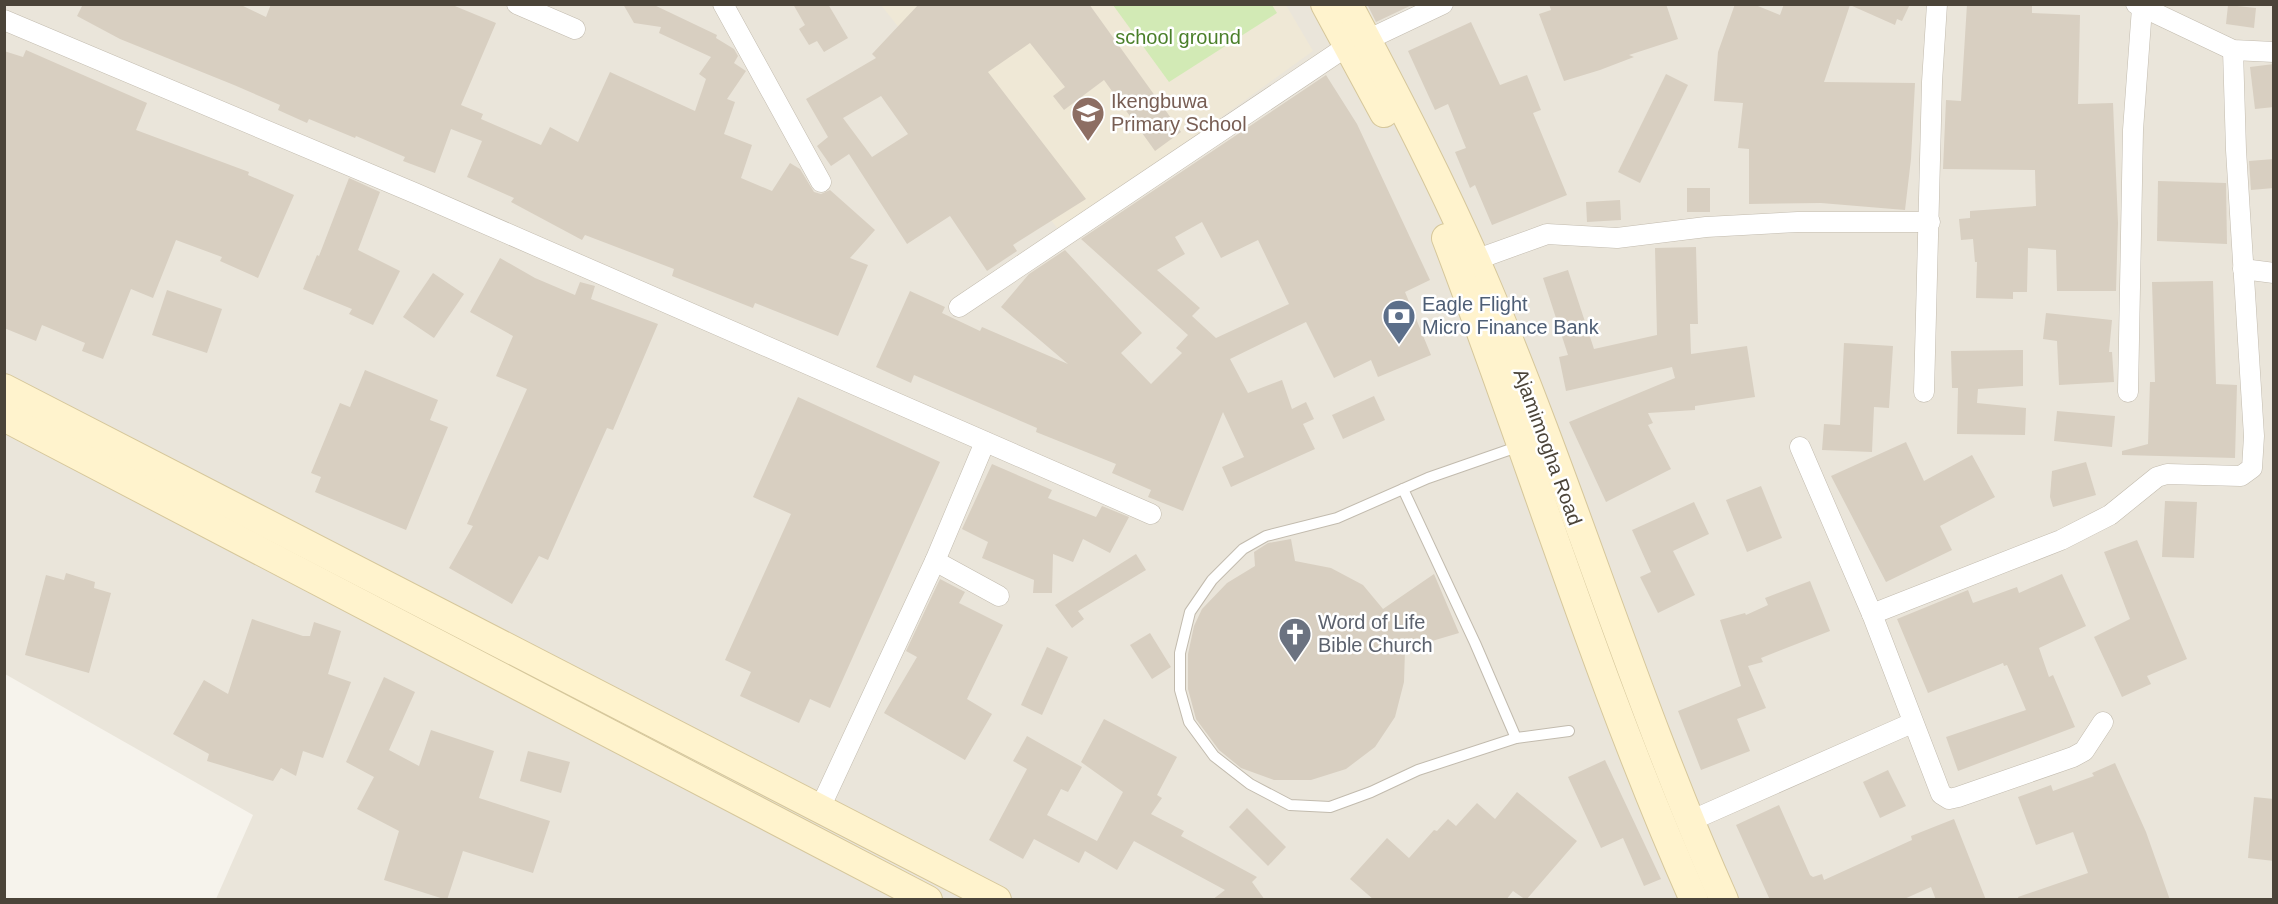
<svg xmlns="http://www.w3.org/2000/svg" width="2278" height="904" font-family="Arial,sans-serif">
  <style>
    .residential { fill: #eae5da }
    .education { fill: #efe8d6 }
    .green { fill: #d2eab5 }
    .building { fill: #d8cfc1; fill-rule: evenodd }
    .lines { fill: none; stroke-linecap: round; stroke-linejoin: round }
    .lane-casing { stroke: #c2bbae; stroke-width: 12 }
    .street-casing { stroke: #c2bbae; stroke-width: 21 }
    .secondary-casing { stroke: #d6c79b; stroke-width: 30 }
    .lane { stroke: #fff; stroke-width: 10 }
    .street { stroke: #fff; stroke-width: 20 }
    .secondary { stroke: #fff3cd; stroke-width: 28 }
    .labels { text-anchor: middle; dominant-baseline: central; stroke-width: 5; stroke-linejoin: round; paint-order: stroke }
    .park-label { font-size: 20px; fill: #4a7f2a; stroke: #fff }
    .education-label { font-size: 20px; fill: #785e54; stroke: #fff; text-anchor: start }
    .service-label { font-size: 20px; fill: #4e5e75; stroke: #fff; text-anchor: start }
    .street-label { font-size: 20px; fill: #4b4439; stroke: #fff }
    .worship-label { font-size: 20px; fill: #5b616d; stroke: #fff; text-anchor: start }
  </style>
  <rect width="100%" height="100%" fill="#f6f3ec"/>
  <polygon class="residential" points="5,5 2273,5 2273,899 216,899 253,815 5,674"/>
  <polygon class="education" points="881,5 1286,5 1313,51 1061,233"/>
  <polygon class="green" points="1113,5 1272,5 1277,13 1169,82"/>
  <g class="building">
    <polygon points="83,4 239,4 266,17 271,4 450,4 496,23 461,105 483,114 481,119 541,145 550,127 578,142 610,72 695,111 706,79 699,74 711,57 659,33 661,27 634,23 623,4 652,4 717,35 716,38 734,49 738,56 734,63 746,71 727,99 735,102 724,134 752,145 741,178 772,191 790,163 800,169 814,192 821,194 830,190 875,230 850,258 868,265 838,336 755,303 753,308 672,276 674,269 585,235 582,240 511,202 514,198 467,177 482,141 451,129 435,173 403,161 405,157 356,136 355,138 309,119 307,123 278,110 280,105 234,85 120,39 77,16"/>
    <polygon points="793,4 828,4 848,38 824,52 817,41 809,45 799,29 805,25"/>
    <path d="M 919,4 L 1089,4 L 1181,132 L 1155,151 L 1104,80 L 1064,110 L 1053,96 L 1065,87 L 1030,43 L 988,72 L 1086,199 L 1013,245 L 1017,251 L 987,271 L 950,216 L 907,244 L 849,154 L 831,166 L 817,146 L 828,137 L 806,99 L 876,58 L 872,54 ZM 881,96 L 908,134 L 872,157 L 843,118 Z"/>
    <polygon points="1367,4 1414,4 1376,22"/>
    <polygon points="1549,4 1666,4 1678,39 1629,55 1634,57 1600,70 1564,81 1539,14 1551,10"/>
    <polygon points="1735,4 1753,4 1780,15 1784,4 1910,4 1902,21 1897,19 1895,25 1850,5 1824,82 1915,83 1911,159 1905,210 1821,203 1749,204 1749,149 1738,148 1743,103 1714,101 1718,52"/>
    <polygon points="1967,4 2032,4 2032,13 2080,15 2078,104 2113,103 2118,223 2116,291 2057,291 2056,250 2028,248 2027,292 2013,292 2013,299 1976,298 1977,262 1975,262 1973,239 1961,240 1959,219 1970,218 1970,211 2036,206 2035,170 1943,169 1946,100 1961,101"/>
    <polygon points="2228,5 2256,8 2254,28 2226,24"/>
    <polygon points="1471,22 1500,85 1527,75 1541,110 1533,113 1567,195 1492,225 1475,185 1470,188 1455,152 1466,148 1448,104 1435,110 1408,51"/>
    <polygon points="26,50 147,103 136,130 249,172 248,175 294,195 258,278 220,261 222,257 176,240 153,298 131,289 103,359 82,351 85,343 42,325 36,341 4,328 4,51 23,57"/>
    <polygon points="2274,64 2274,107 2255,109 2250,67"/>
    <polygon points="1666,74 1688,85 1640,183 1618,172"/>
    <path d="M 1326,75 L 1357,124 L 1430,280 L 1405,292 L 1431,355 L 1378,377 L 1371,360 L 1334,378 L 1306,322 L 1230,359 L 1248,393 L 1282,380 L 1292,409 L 1306,402 L 1314,419 L 1303,424 L 1315,449 L 1231,487 L 1222,467 L 1244,457 L 1223,412 L 1183,511 L 1148,497 L 1151,490 L 1112,473 L 1116,464 L 1036,432 L 1037,428 L 914,375 L 911,383 L 876,367 L 910,291 L 945,307 L 942,313 L 980,331 L 982,327 L 1068,364 L 1001,307 L 1029,274 L 1065,250 L 1142,333 L 1121,353 L 1151,384 L 1182,353 L 1176,348 L 1188,335 L 1081,239 ZM 1202,222 L 1221,258 L 1258,240 L 1289,304 L 1216,338 L 1192,316 L 1200,308 L 1157,270 L 1185,254 L 1175,237 Z"/>
    <polygon points="2274,159 2274,188 2251,190 2249,161"/>
    <polygon points="349,178 380,192 358,250 400,271 373,325 349,314 352,309 303,289 317,255 319,256"/>
    <polygon points="2158,181 2226,183 2227,244 2157,241"/>
    <rect x="1687" y="188" width="23" height="24"/>
    <polygon points="1620,200 1621,220 1587,222 1586,202"/>
    <polygon points="1696,247 1698,324 1690,324 1691,354 1747,346 1755,397 1695,406 1695,410 1648,413 1653,423 1648,425 1671,469 1606,502 1569,422 1675,378 1672,367 1566,391 1559,357 1568,355 1543,278 1568,270 1594,349 1657,335 1655,248"/>
    <polygon points="500,258 535,278 575,295 580,282 595,286 591,299 658,324 613,430 607,428 548,560 539,556 512,604 449,568 473,526 467,524 527,389 496,376 513,336 470,312"/>
    <polygon points="433,273 464,294 434,338 403,317"/>
    <polygon points="2213,281 2216,384 2237,385 2235,458 2122,455 2122,451 2148,444 2150,382 2155,382 2152,282"/>
    <polygon points="167,290 222,309 207,353 152,335"/>
    <polygon points="2046,313 2112,320 2109,352 2112,352 2114,382 2059,385 2057,341 2043,339"/>
    <polygon points="1844,343 1893,346 1889,408 1874,407 1872,452 1822,450 1824,424 1840,425"/>
    <polygon points="2023,350 2023,386 1978,389 1977,403 2026,408 2025,435 1957,434 1958,388 1952,388 1951,351"/>
    <polygon points="365,370 438,400 430,420 448,427 406,530 315,492 321,477 311,473 340,403 350,407"/>
    <polygon points="1374,396 1385,420 1343,439 1332,415"/>
    <polygon points="798,397 940,462 830,708 810,699 799,723 740,696 751,672 725,660 791,514 753,497"/>
    <polygon points="2057,411 2115,416 2112,447 2054,441"/>
    <polygon points="1906,442 1924,481 1972,455 1995,497 1940,526 1952,550 1886,582 1831,476"/>
    <polygon points="2086,462 2096,495 2053,507 2050,497 2052,471"/>
    <polygon points="992,464 1052,490 1048,498 1096,517 1102,506 1129,517 1110,553 1083,539 1073,562 1053,554 1052,593 1033,593 1034,580 982,558 988,542 962,529"/>
    <polygon points="1761,486 1782,538 1747,552 1726,500"/>
    <polygon points="2165,501 2197,502 2194,558 2162,557"/>
    <polygon points="1694,502 1709,534 1673,551 1695,595 1658,613 1640,577 1651,572 1632,530"/>
    <polygon points="1291,539 1295,561 1331,568 1363,585 1383,609 1434,574 1459,633 1405,649 1404,682 1395,717 1375,747 1346,769 1311,780 1274,780 1241,768 1219,750 1196,719 1188,689 1188,654 1194,626 1202,609 1227,583 1255,566 1254,552 1268,543"/>
    <polygon points="2137,540 2187,659 2147,676 2151,684 2122,697 2094,637 2130,619 2104,552"/>
    <polygon points="1136,554 1146,570 1078,611 1084,619 1072,628 1055,605"/>
    <polygon points="66,573 95,582 94,588 111,593 89,673 25,655 46,575 64,580"/>
    <polygon points="2062,574 2086,626 2039,648 2049,677 2053,675 2075,727 1958,771 1946,737 2026,710 2007,665 2004,666 2003,663 1928,693 1897,619 1968,590 1973,603 2017,587 2019,593"/>
    <polygon points="940,579 965,592 959,603 1003,625 967,699 992,714 965,760 884,713 917,657 906,651"/>
    <polygon points="1810,581 1830,631 1761,658 1763,662 1748,666 1766,708 1737,719 1750,751 1701,770 1678,711 1741,686 1720,620 1745,613 1746,615 1768,605 1765,598"/>
    <polygon points="252,619 303,636 310,636 314,622 341,631 328,674 351,682 323,758 303,751 296,776 281,768 273,781 207,761 209,754 173,734 204,680 228,694"/>
    <polygon points="1150,633 1171,667 1152,679 1130,645"/>
    <polygon points="1047,647 1068,657 1042,715 1021,705"/>
    <polygon points="384,677 415,692 389,750 419,766 431,730 494,751 479,798 550,821 533,873 463,851 447,900 384,880 399,831 357,809 374,777 346,762"/>
    <polygon points="1104,719 1177,757 1157,795 1162,798 1151,814 1184,831 1181,836 1257,877 1252,882 1265,900 1212,900 1225,890 1134,841 1117,870 1085,851 1079,863 1034,839 1023,859 989,840 1027,769 1013,761 1027,736 1082,767 1068,792 1061,789 1047,815 1097,841 1123,792 1081,762"/>
    <polygon points="528,751 570,762 561,793 520,781"/>
    <polygon points="1605,760 1661,879 1644,886 1623,838 1601,848 1568,777"/>
    <polygon points="2115,763 2146,832 2170,900 2019,900 2018,897 2088,873 2073,832 2036,845 2018,797 2051,785 2053,791 2094,776 2092,773"/>
    <polygon points="1888,770 1906,806 1880,818 1863,782"/>
    <polygon points="1517,792 1577,841 1526,900 1513,891 1506,900 1374,900 1350,879 1387,838 1409,858 1434,830 1437,831 1448,819 1456,826 1477,803 1495,819"/>
    <polygon points="2254,797 2274,799 2274,861 2248,858"/>
    <polygon points="1779,805 1810,875 1813,877 1822,874 1824,880 1912,840 1911,836 1954,819 1986,900 1936,900 1931,887 1902,900 1770,900 1736,825"/>
    <polygon points="1247,808 1286,847 1268,866 1229,827"/>
  </g>
  <g class="lines">
    <defs>
      <g id="lane">
        <polyline points="1520,446 1428,478 1337,518 1266,536 1243,549 1212,580 1190,612 1180,653 1180,690 1189,722 1214,756 1250,784 1290,805 1330,807 1371,792 1418,770 1516,738 1569,731"/>
        <polyline points="1403,489 1475,643 1516,738"/>
      </g>
      <g id="street">
        <polyline points="517,4 575,29"/>
        <polyline points="723,4 821,182"/>
        <polyline points="2136,4 2233,50 2274,52"/>
        <polyline points="4,20 417,194 1151,514"/>
        <polyline points="1475,260 1547,234 1617,238 1706,227 1798,222 1930,222"/>
        <polyline points="2243,269 2274,273"/>
        <polyline points="959,307 1346,47 1367,40 1443,4"/>
        <polyline points="1924,392 1932,82 1937,4"/>
        <polyline points="2128,392 2133,130 2142,8"/>
        <polyline points="1800,447 1872,614 1941,794 1949,799 1958,797 2073,757 2084,751 2103,722"/>
        <polyline points="935,561 999,596"/>
        <polyline points="1872,614 2061,540 2110,515 2157,477 2167,474 2241,476 2252,468 2254,436 2236,150 2233,50"/>
        <polyline points="820,808 935,561 985,442"/>
        <polyline points="1690,821 1912,723"/>
      </g>
      <g id="secondary">
        <polyline points="1325,4 1384,113"/>
        <path d="M 1348,4 C 1398,98 1447,192 1488,289 C 1573,490 1635,700 1724,900"/>
        <path d="M 1446,238 C 1530,458 1598,684 1694,900"/>
        <polyline points="4,388 997,900"/>
        <polyline points="4,417 928,900"/>
      </g>
    </defs>
    <use href="#lane" class="lane-casing"/>
    <use href="#street" class="street-casing"/>
    <use href="#secondary" class="secondary-casing"/>
    <use href="#lane" class="lane"/>
    <use href="#street" class="street"/>
    <use href="#secondary" class="secondary"/>
  </g>
  <defs>
    <symbol id="school-pin" viewBox="-11 -11 22 30"><path d="M0 17L-7.5 6A9.5 9.5 0 1 1 7.5 6Z" fill="#8d6e63" stroke="#fff"/><path d="M0-5L7-2L0 1L-7-2ZM-4 1L0 2.5L4 1V4Q0 6-4 4Z" fill="#fff"/></symbol>
    <symbol id="bank-pin" viewBox="-11 -11 22 30"><path d="M0 17L-7.5 6A9.5 9.5 0 1 1 7.5 6Z" fill="#5c6f8a" stroke="#fff"/><path d="M-6-4H6V4H-6ZM0-2.3a2.3 2.3 0 1 0 0 4.6a2.3 2.3 0 1 0 0-4.6Z" fill="#fff"/></symbol>
    <symbol id="church-pin" viewBox="-11 -11 22 30"><path d="M0 17L-7.5 6A9.5 9.5 0 1 1 7.5 6Z" fill="#6b7280" stroke="#fff"/><path d="M-1.2-6h2.4v3.5h3.3v2.4h-3.3V6h-2.4V-.1h-3.3v-2.4h3.3Z" fill="#fff"/></symbol>
  </defs>
  <g fill-rule="evenodd">
    <use href="#school-pin" x="1069" y="94" width="38" height="52"/>
    <use href="#bank-pin" x="1380" y="297" width="38" height="52"/>
    <use href="#church-pin" x="1276" y="615" width="38" height="52"/>
  </g>
  <g class="labels">
    <g class="park-label">
      <text x="1178" y="37">school ground</text>
    </g>
    <g class="education-label">
      <text x="1111" y="101">Ikengbuwa<tspan x="1111" dy="23">Primary School</tspan></text>
    </g>
    <g class="service-label">
      <text x="1422" y="304">Eagle Flight<tspan x="1422" dy="23">Micro Finance Bank</tspan></text>
    </g>
    <g class="street-label">
      <text transform="translate(1548 447) rotate(70)">Ajamimogha Road</text>
    </g>
    <g class="worship-label">
      <text x="1318" y="622">Word of Life<tspan x="1318" dy="23">Bible Church</tspan></text>
    </g>
  </g>
  <rect width="2278" height="904" fill="none" stroke="#4b4439" stroke-width="12"/>
</svg>
